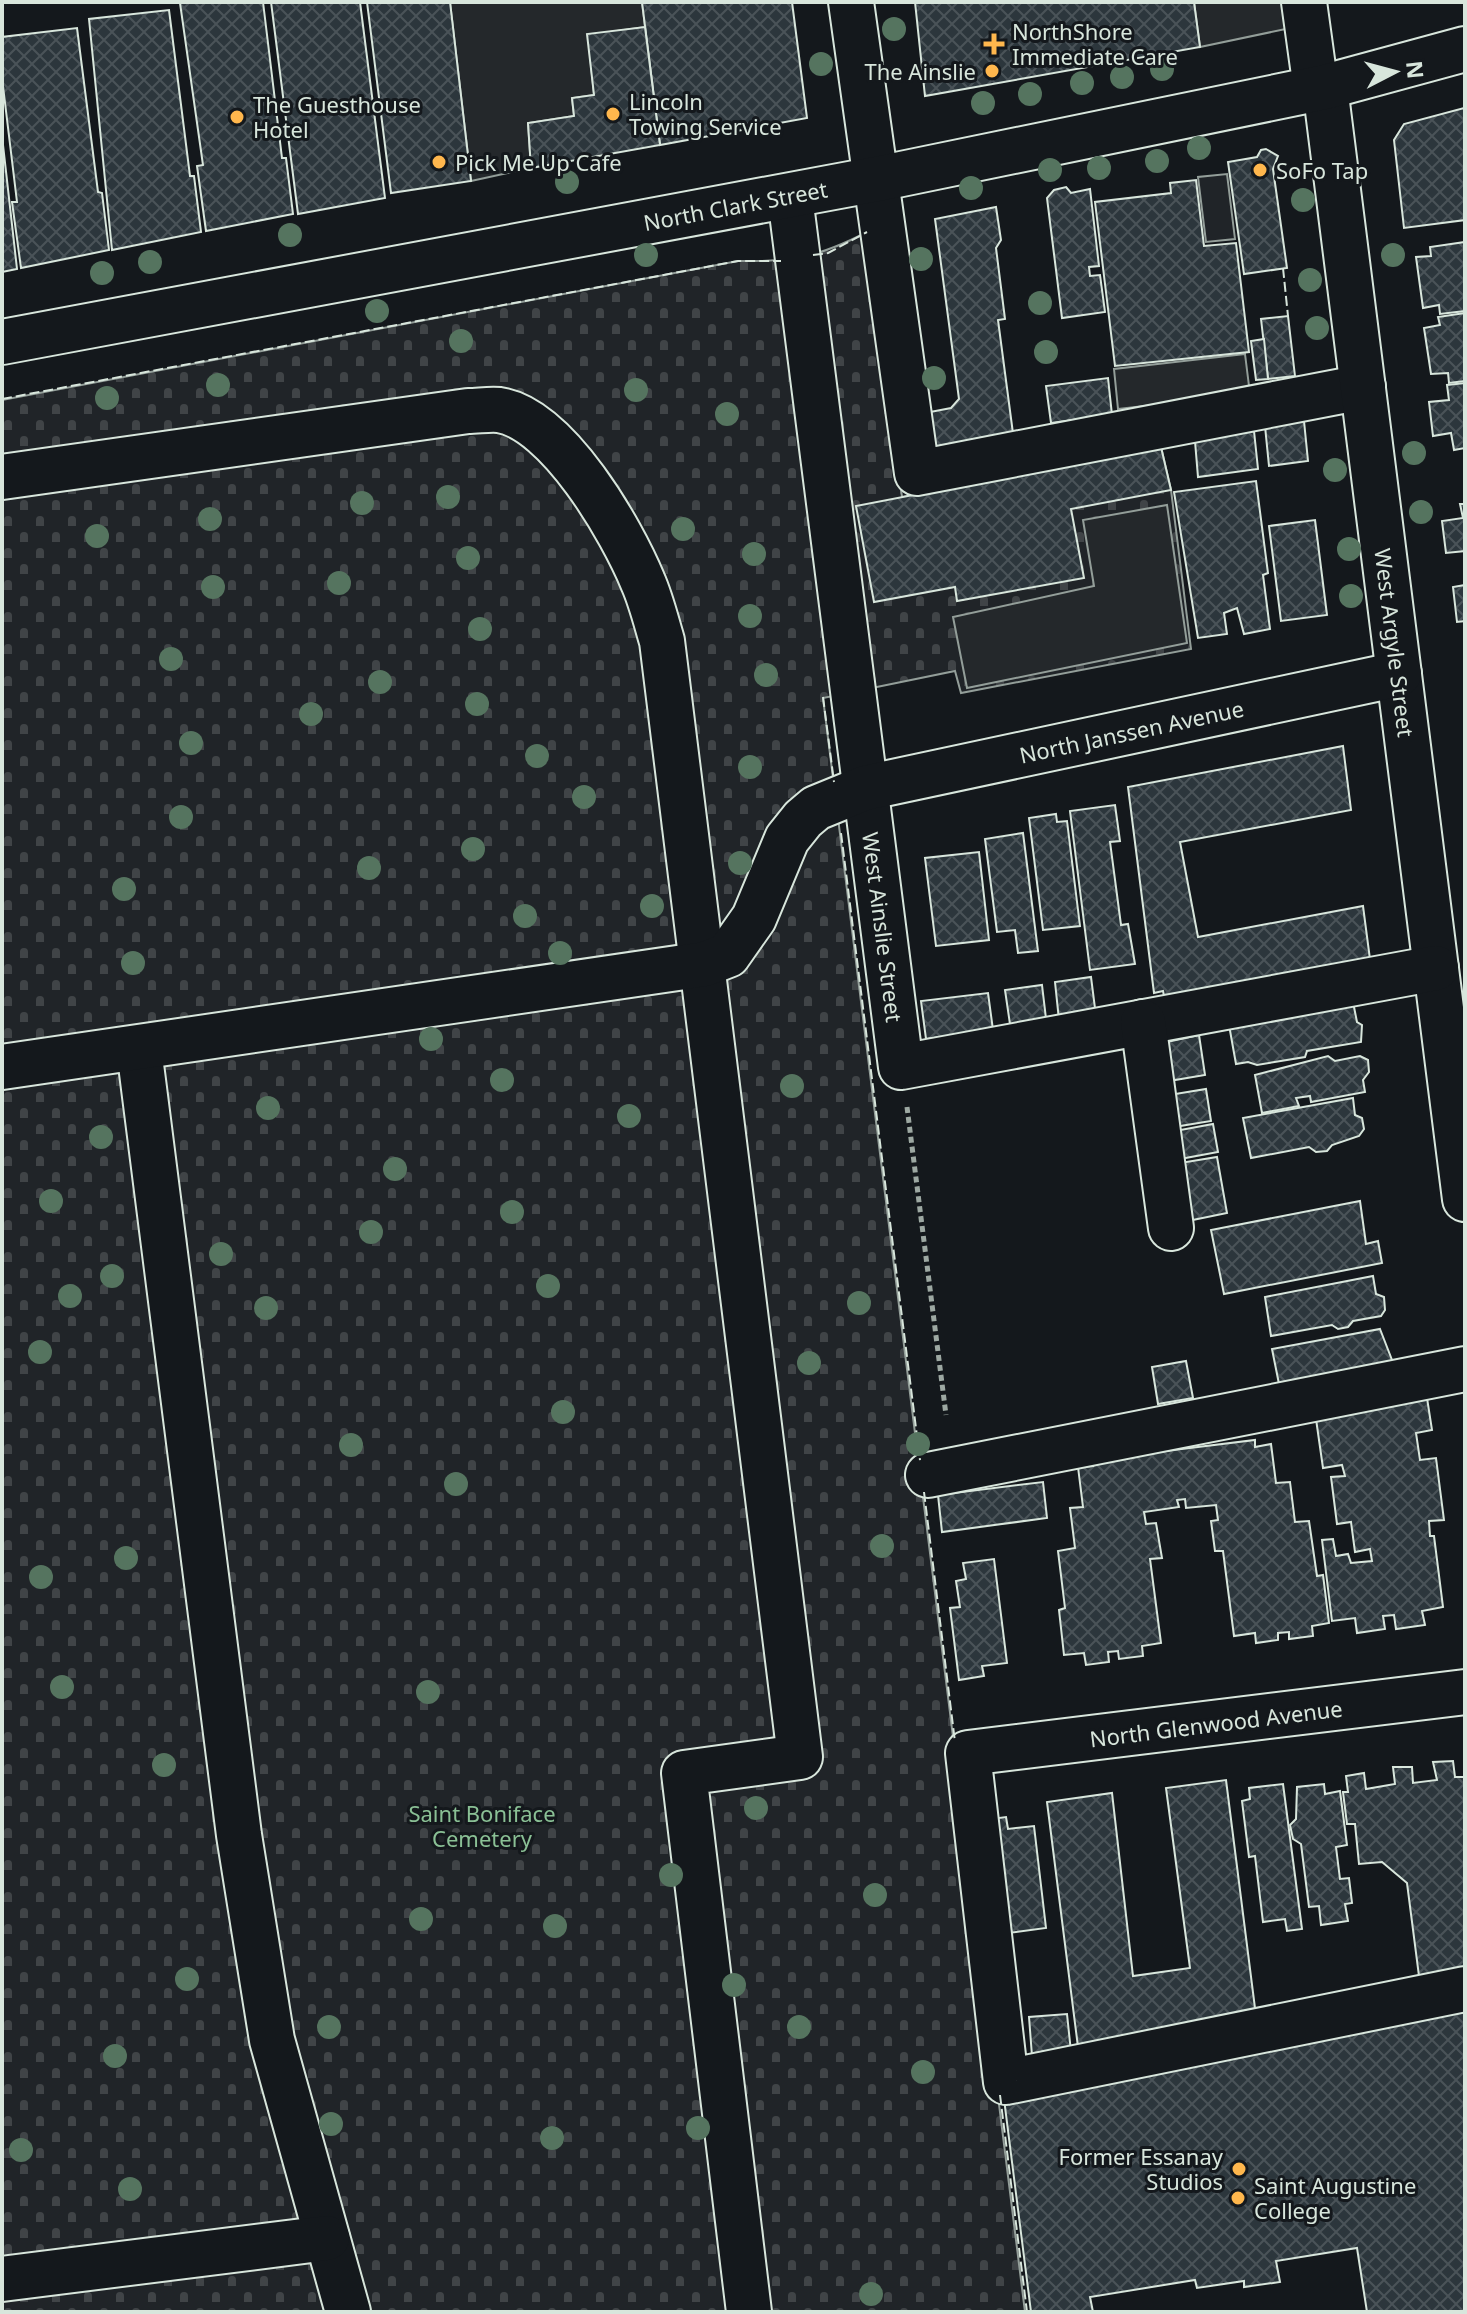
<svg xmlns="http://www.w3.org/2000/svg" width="1467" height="2314" font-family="'Noto Sans',sans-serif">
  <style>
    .cemetery { fill: url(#cemetery-stones); stroke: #939e99; stroke-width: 2 }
    .garden { fill: #202428; stroke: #939e99; stroke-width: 2 }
    .parking { fill: #24282b; stroke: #939e99; stroke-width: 2 }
    .building { fill: url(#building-cross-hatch); stroke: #d8e6dc; stroke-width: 2 }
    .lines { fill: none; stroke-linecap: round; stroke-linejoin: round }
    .minor-casing { stroke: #d8e6dc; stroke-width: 48 }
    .major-casing { stroke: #d8e6dc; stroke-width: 48 }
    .path { stroke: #9da8a2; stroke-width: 5; stroke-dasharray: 6 4; stroke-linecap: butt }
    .minor { stroke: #14181c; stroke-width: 44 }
    .major { stroke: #14181c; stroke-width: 44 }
    .fence { stroke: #d8e6dc; stroke-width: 2; stroke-dasharray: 10 4; stroke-linecap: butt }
    .tree { fill: #55745f }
    .poi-dot { fill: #ffb74d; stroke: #14181c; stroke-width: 3 }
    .labels { text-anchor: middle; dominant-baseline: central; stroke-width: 6; stroke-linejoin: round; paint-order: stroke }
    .poi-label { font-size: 22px; fill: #d8e6dc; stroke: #14181c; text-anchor: start }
    .street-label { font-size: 22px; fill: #d8e6dc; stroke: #14181c }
    .park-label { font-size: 22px; fill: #8ac095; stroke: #14181c }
  </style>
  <defs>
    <pattern id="cemetery-stones" width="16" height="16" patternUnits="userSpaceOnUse" patternTransform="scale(2)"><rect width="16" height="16" fill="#202428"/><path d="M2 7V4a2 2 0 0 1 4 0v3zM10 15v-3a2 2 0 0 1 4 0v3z" fill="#404447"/></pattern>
    <pattern id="building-cross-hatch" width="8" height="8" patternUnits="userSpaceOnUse" patternTransform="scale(2)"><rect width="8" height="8" fill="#2c363c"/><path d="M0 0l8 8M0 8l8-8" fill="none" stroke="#4a5358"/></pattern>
  </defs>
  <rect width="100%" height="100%" fill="#14181c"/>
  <path class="cemetery" d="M 867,232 L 902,497 L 1161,447 L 1171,490 L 1191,649 L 961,693 L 955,671 L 823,698 L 1025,2312 L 2,2312 L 2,400 L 738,261 C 792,262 819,257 867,232 Z"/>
  <polygon class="garden" points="1227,174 1235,239 1206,242 1198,177"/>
  <g class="parking">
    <polygon points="450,2 642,2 645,27 588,35 594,95 572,98 574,116 528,123 531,168 471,181"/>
    <polygon points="1194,2 1296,2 1300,26 1200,47"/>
    <polygon points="1245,354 1250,394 1118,409 1114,369"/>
    <polygon points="1167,505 1187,643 967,688 953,617 1094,586 1083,520"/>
  </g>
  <g class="building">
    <polygon points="263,2 282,158 286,158 293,214 206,231 197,166 203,165 180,3"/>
    <polygon points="271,2 360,2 385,198 298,214"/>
    <polygon points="367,2 450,2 471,181 391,193"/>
    <polygon points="642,2 792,2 807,118 660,145"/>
    <polygon points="915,2 1194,2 1200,47 925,96"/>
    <polygon points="169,10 190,176 194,176 201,232 112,250 89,19"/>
    <polygon points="645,27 660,145 531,168 528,123 574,116 572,98 594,95 587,34"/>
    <polygon points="77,28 98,192 102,193 109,250 21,268 12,202 17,202 2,78 2,37"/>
    <polygon points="1464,108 1465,220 1404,228 1394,140 1404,124"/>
    <polygon points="2,136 17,269 2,272"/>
    <polygon points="1266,149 1278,156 1273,169 1287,268 1244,274 1228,162 1257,157 1261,150"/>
    <polygon points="1196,180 1204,246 1236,243 1249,352 1115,366 1095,202 1171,193 1170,183"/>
    <polygon points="1066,187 1071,193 1090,189 1099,266 1089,267 1090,276 1100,275 1105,312 1062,318 1047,198 1054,190"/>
    <polygon points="996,207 1001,240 996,248 1005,319 998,320 1014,441 935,457 930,412 951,408 959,399 935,219"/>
    <polygon points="1465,242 1465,311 1440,314 1439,305 1423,308 1416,257 1431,256 1430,247"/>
    <polygon points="1465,313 1465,381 1449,383 1448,373 1431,374 1424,328 1440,325 1438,317"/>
    <polygon points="1288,316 1295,376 1268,379 1261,319"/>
    <polygon points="1264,339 1268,379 1256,380 1251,341"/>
    <polygon points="1108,378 1112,415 1051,423 1046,386"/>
    <polygon points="1465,383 1465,448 1454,450 1451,433 1433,436 1429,402 1449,400 1447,385"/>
    <polygon points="1304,421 1308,461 1269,466 1265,426"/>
    <polygon points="1254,431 1258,469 1198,477 1195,441"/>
    <polygon points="1161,447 1171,490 1071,509 1084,578 957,601 955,587 874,602 856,506"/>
    <polygon points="1256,481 1268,573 1263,575 1270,629 1244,634 1237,608 1224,613 1227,634 1198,638 1174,492"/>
    <polygon points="1460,504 1465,504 1465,551 1446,553 1442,521 1463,518"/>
    <polygon points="1315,520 1327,615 1281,621 1269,526"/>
    <polygon points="1465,585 1465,621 1457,622 1453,587"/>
    <polygon points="1343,746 1351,810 1180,842 1198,937 1363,906 1371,967 1166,1006 1163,991 1154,993 1128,787"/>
    <polygon points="1115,805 1120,841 1110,842 1121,925 1128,924 1135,964 1090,970 1070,811"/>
    <polygon points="1056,814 1057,822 1067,821 1080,926 1043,930 1029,818"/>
    <polygon points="1023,833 1038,951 1018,953 1015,930 997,932 985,839"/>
    <polygon points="979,852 989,940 936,946 925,858"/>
    <polygon points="1091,977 1096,1016 1059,1020 1055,982"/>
    <polygon points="1042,985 1047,1027 1011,1031 1005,990"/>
    <polygon points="988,993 993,1030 926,1039 921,1001"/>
    <polygon points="1353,1002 1357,1022 1362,1025 1361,1042 1307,1051 1305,1057 1257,1065 1248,1062 1236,1064 1229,1025"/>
    <polygon points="1199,1035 1205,1075 1169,1081 1162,1043"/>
    <polygon points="1328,1056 1335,1061 1360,1056 1368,1060 1369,1072 1363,1080 1365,1092 1311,1102 1310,1096 1296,1098 1299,1106 1262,1113 1255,1075"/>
    <polygon points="1206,1089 1211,1121 1174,1127 1169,1095"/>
    <polygon points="1353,1098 1355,1115 1362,1118 1364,1129 1359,1136 1332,1145 1327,1151 1316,1152 1309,1147 1251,1158 1243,1118"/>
    <polygon points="1213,1124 1218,1152 1180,1159 1175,1131"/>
    <polygon points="1217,1157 1227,1213 1183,1222 1180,1163"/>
    <polygon points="1360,1201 1366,1244 1378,1241 1382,1263 1224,1294 1211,1230"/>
    <polygon points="1373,1276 1376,1294 1384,1297 1385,1310 1381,1316 1353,1321 1348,1327 1338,1329 1332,1325 1271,1336 1265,1297"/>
    <polygon points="1380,1329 1392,1360 1385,1368 1280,1389 1272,1349"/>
    <polygon points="1186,1361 1193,1398 1158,1404 1152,1367"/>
    <polygon points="1427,1398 1432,1430 1416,1433 1420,1460 1436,1458 1444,1520 1429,1521 1430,1536 1434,1536 1443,1607 1422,1611 1425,1625 1396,1629 1394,1615 1383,1616 1385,1629 1357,1633 1355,1618 1332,1621 1322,1540 1333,1539 1336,1556 1348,1554 1351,1563 1372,1561 1370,1549 1355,1552 1351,1522 1337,1524 1331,1477 1345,1476 1342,1465 1323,1468 1316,1419"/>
    <polygon points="1255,1440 1255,1447 1271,1444 1276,1483 1290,1482 1295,1522 1309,1521 1317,1576 1323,1575 1329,1623 1312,1626 1313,1636 1289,1639 1289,1632 1278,1633 1278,1640 1256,1643 1255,1633 1234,1636 1223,1551 1215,1551 1211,1521 1218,1520 1216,1505 1186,1508 1185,1499 1177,1500 1179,1507 1144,1512 1146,1524 1156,1523 1162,1558 1150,1559 1161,1643 1142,1646 1143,1656 1119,1659 1118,1651 1108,1652 1109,1662 1086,1665 1084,1653 1064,1655 1059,1610 1065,1608 1058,1551 1075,1548 1070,1508 1083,1507 1078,1467 1093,1466 1092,1460"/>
    <polygon points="1043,1482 1047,1518 942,1532 938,1495"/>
    <polygon points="994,1559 1007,1663 982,1666 984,1676 959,1680 950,1608 960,1607 956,1581 966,1579 963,1563"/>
    <polygon points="1453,1761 1455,1777 1465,1777 1465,1979 1420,1984 1407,1883 1382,1862 1359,1864 1355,1824 1347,1824 1343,1792 1348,1792 1346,1776 1364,1773 1366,1789 1395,1784 1393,1767 1412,1767 1413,1783 1437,1780 1433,1762"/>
    <polygon points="1226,1780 1256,2016 1078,2047 1047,1802 1112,1793 1133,1976 1190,1968 1166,1788"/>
    <polygon points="1283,1784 1302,1929 1287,1931 1285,1919 1263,1922 1255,1856 1249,1857 1242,1801 1250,1799 1249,1788"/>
    <polygon points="1324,1784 1325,1794 1340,1791 1347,1845 1336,1847 1340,1879 1349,1878 1352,1903 1345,1904 1348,1921 1321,1925 1319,1906 1309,1907 1301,1844 1293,1839 1290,1825 1296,1819 1297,1787"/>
    <polygon points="1006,1817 1008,1829 1034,1826 1046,1928 1009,1933 983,1820"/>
    <polygon points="1465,2012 1465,2312 1367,2312 1357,2248 1276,2261 1280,2282 1244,2287 1244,2281 1197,2288 1195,2280 1090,2297 1093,2312 1031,2312 1003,2091"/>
    <polygon points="1067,2014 1071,2052 1032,2056 1029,2017"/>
  </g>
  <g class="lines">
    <defs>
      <g id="minor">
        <polyline points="851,2 917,473 1363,387"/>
        <polyline points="1304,2 1316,89"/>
        <path id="s1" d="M 1325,87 L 1465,1199"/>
        <path id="s2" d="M 790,197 L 901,1067 L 1436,968"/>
        <path d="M 2,477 L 468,411 C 478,411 489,409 499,410 C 558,419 622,531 643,582 C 651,600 656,621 662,641 L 800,1757 L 684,1773 L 749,2312"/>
        <polyline points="1143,1022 1171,1228"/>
        <polyline points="139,1049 239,1835 272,2040 348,2312"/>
        <path id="s3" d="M 2,1067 L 705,964 L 728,955 L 754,918 L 787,839 L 803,819 L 816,808 L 865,788 L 1399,674"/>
        <polyline points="928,1475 1465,1369"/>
        <polyline points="1465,1692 968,1753 1006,2082 1465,1989"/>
        <polyline points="2,2279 327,2238"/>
      </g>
      <g id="major">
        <path id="s4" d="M 2,342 L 882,178 L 1325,87 L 1465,49"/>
      </g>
    </defs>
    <use href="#minor" class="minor-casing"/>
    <use href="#major" class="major-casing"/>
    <polyline class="path" points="907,1107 946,1415"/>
    <use href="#minor" class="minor"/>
    <use href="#major" class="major"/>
    <g class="fence">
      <polyline points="813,255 828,253 867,232"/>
      <polyline points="1283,268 1288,316"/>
      <polyline points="2,399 738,261 781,261"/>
      <polyline points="823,697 834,782"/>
      <polyline points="841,833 920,1460"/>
      <polyline points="924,1492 955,1742"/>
      <polyline points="1000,2095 1027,2312"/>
    </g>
  </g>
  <g class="tree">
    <circle cx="894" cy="29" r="12"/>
    <circle cx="821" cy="64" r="12"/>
    <circle cx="1162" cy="69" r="12"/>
    <circle cx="1122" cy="77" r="12"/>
    <circle cx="1082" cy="83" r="12"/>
    <circle cx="1030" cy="94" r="12"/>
    <circle cx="983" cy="103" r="12"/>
    <circle cx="1199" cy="148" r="12"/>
    <circle cx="1157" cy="161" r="12"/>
    <circle cx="1099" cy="168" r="12"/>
    <circle cx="1050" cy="170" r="12"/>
    <circle cx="567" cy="182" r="12"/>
    <circle cx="971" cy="188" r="12"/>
    <circle cx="1303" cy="200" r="12"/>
    <circle cx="290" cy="235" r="12"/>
    <circle cx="646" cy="255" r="12"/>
    <circle cx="1393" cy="255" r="12"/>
    <circle cx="921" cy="259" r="12"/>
    <circle cx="150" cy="262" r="12"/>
    <circle cx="102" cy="273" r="12"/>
    <circle cx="1310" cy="280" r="12"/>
    <circle cx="1040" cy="303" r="12"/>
    <circle cx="377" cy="311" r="12"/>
    <circle cx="1317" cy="328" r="12"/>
    <circle cx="461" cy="341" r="12"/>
    <circle cx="1046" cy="352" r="12"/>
    <circle cx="934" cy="378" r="12"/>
    <circle cx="218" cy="385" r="12"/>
    <circle cx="636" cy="390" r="12"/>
    <circle cx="107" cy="398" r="12"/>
    <circle cx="727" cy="414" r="12"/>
    <circle cx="1414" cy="453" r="12"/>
    <circle cx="1335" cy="470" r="12"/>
    <circle cx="448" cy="497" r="12"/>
    <circle cx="362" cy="503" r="12"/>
    <circle cx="1421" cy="512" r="12"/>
    <circle cx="210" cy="519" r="12"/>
    <circle cx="683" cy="529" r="12"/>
    <circle cx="97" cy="536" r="12"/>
    <circle cx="1349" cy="549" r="12"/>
    <circle cx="754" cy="554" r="12"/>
    <circle cx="468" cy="558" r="12"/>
    <circle cx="339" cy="583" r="12"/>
    <circle cx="213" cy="587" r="12"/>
    <circle cx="1351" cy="596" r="12"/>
    <circle cx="750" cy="616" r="12"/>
    <circle cx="480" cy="629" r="12"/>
    <circle cx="171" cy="659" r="12"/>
    <circle cx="766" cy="675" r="12"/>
    <circle cx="380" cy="682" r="12"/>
    <circle cx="477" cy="704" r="12"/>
    <circle cx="311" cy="714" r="12"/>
    <circle cx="191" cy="743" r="12"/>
    <circle cx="537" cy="756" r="12"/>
    <circle cx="750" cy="767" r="12"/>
    <circle cx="584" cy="797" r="12"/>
    <circle cx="181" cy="817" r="12"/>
    <circle cx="473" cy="849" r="12"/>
    <circle cx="740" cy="863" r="12"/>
    <circle cx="369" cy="868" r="12"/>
    <circle cx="124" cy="889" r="12"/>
    <circle cx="652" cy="906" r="12"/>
    <circle cx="525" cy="916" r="12"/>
    <circle cx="560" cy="953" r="12"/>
    <circle cx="133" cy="963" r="12"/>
    <circle cx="431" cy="1039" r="12"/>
    <circle cx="502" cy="1080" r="12"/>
    <circle cx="792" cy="1086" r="12"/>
    <circle cx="268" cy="1108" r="12"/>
    <circle cx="629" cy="1116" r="12"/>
    <circle cx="101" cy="1137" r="12"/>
    <circle cx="395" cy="1169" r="12"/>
    <circle cx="51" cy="1201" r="12"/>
    <circle cx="512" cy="1212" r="12"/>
    <circle cx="371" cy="1232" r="12"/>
    <circle cx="221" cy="1254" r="12"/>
    <circle cx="112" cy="1276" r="12"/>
    <circle cx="548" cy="1286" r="12"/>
    <circle cx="70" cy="1296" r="12"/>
    <circle cx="859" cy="1303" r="12"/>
    <circle cx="266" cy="1308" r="12"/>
    <circle cx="40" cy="1352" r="12"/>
    <circle cx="809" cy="1363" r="12"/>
    <circle cx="563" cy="1412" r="12"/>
    <circle cx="918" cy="1444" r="12"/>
    <circle cx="351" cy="1445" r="12"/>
    <circle cx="456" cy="1484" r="12"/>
    <circle cx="882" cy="1546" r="12"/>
    <circle cx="126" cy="1558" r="12"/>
    <circle cx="41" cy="1577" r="12"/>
    <circle cx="62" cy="1687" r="12"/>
    <circle cx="428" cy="1692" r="12"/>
    <circle cx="164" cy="1765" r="12"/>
    <circle cx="756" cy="1808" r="12"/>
    <circle cx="671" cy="1875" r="12"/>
    <circle cx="875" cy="1895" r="12"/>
    <circle cx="421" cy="1919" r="12"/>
    <circle cx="555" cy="1926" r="12"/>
    <circle cx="187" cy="1979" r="12"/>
    <circle cx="734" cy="1985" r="12"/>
    <circle cx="329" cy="2027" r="12"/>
    <circle cx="799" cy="2027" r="12"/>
    <circle cx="115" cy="2056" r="12"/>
    <circle cx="923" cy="2072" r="12"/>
    <circle cx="331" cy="2124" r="12"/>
    <circle cx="698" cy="2128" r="12"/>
    <circle cx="552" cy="2138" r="12"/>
    <circle cx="21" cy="2150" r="12"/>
    <circle cx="130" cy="2189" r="12"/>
    <circle cx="871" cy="2294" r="12"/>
  </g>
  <g class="poi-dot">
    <path d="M990 32h8v8h8v8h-8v8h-8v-8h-8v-8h8z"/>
    <circle cx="992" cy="71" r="8"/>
    <circle cx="613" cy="114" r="8"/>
    <circle cx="237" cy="117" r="8"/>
    <circle cx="439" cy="162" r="8"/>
    <circle cx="1260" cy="170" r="8"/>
    <circle cx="1239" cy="2169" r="8"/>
    <circle cx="1238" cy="2198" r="8"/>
  </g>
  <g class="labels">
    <g class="poi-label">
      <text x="1012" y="31">NorthShore<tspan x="1012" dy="25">Immediate Care</tspan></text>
      <text x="976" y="71" text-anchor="end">The Ainslie</text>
      <text x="629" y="101">Lincoln<tspan x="629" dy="25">Towing Service</tspan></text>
      <text x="253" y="104">The Guesthouse<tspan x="253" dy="25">Hotel</tspan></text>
      <text x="455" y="162">Pick Me Up Cafe</text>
      <text x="1276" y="170">SoFo Tap</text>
      <text x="1223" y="2156" text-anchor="end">Former Essanay<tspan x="1223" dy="25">Studios</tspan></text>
      <text x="1254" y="2185">Saint Augustine<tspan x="1254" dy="25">College</tspan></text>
    </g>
    <g class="street-label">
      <text stroke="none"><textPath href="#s4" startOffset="746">North Clark Street</textPath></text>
      <text stroke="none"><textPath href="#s1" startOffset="560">West Argyle Street</textPath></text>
      <text stroke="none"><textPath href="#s3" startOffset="1234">North Janssen Avenue</textPath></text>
      <text stroke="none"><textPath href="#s2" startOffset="736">West Ainslie Street</textPath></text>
      <text transform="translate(1216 1723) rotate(-7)">North Glenwood Avenue</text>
    </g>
    <g class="park-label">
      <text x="482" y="1813">Saint Boniface<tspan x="482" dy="25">Cemetery</tspan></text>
    </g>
  </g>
  <rect width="1467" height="2314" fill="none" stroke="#d8e6dc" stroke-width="8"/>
  <g transform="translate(1395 72) rotate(84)" stroke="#14181c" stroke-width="6" paint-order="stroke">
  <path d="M0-6L14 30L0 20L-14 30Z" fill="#d8e6dc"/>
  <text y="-12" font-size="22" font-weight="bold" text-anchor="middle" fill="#d8e6dc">N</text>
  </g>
</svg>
